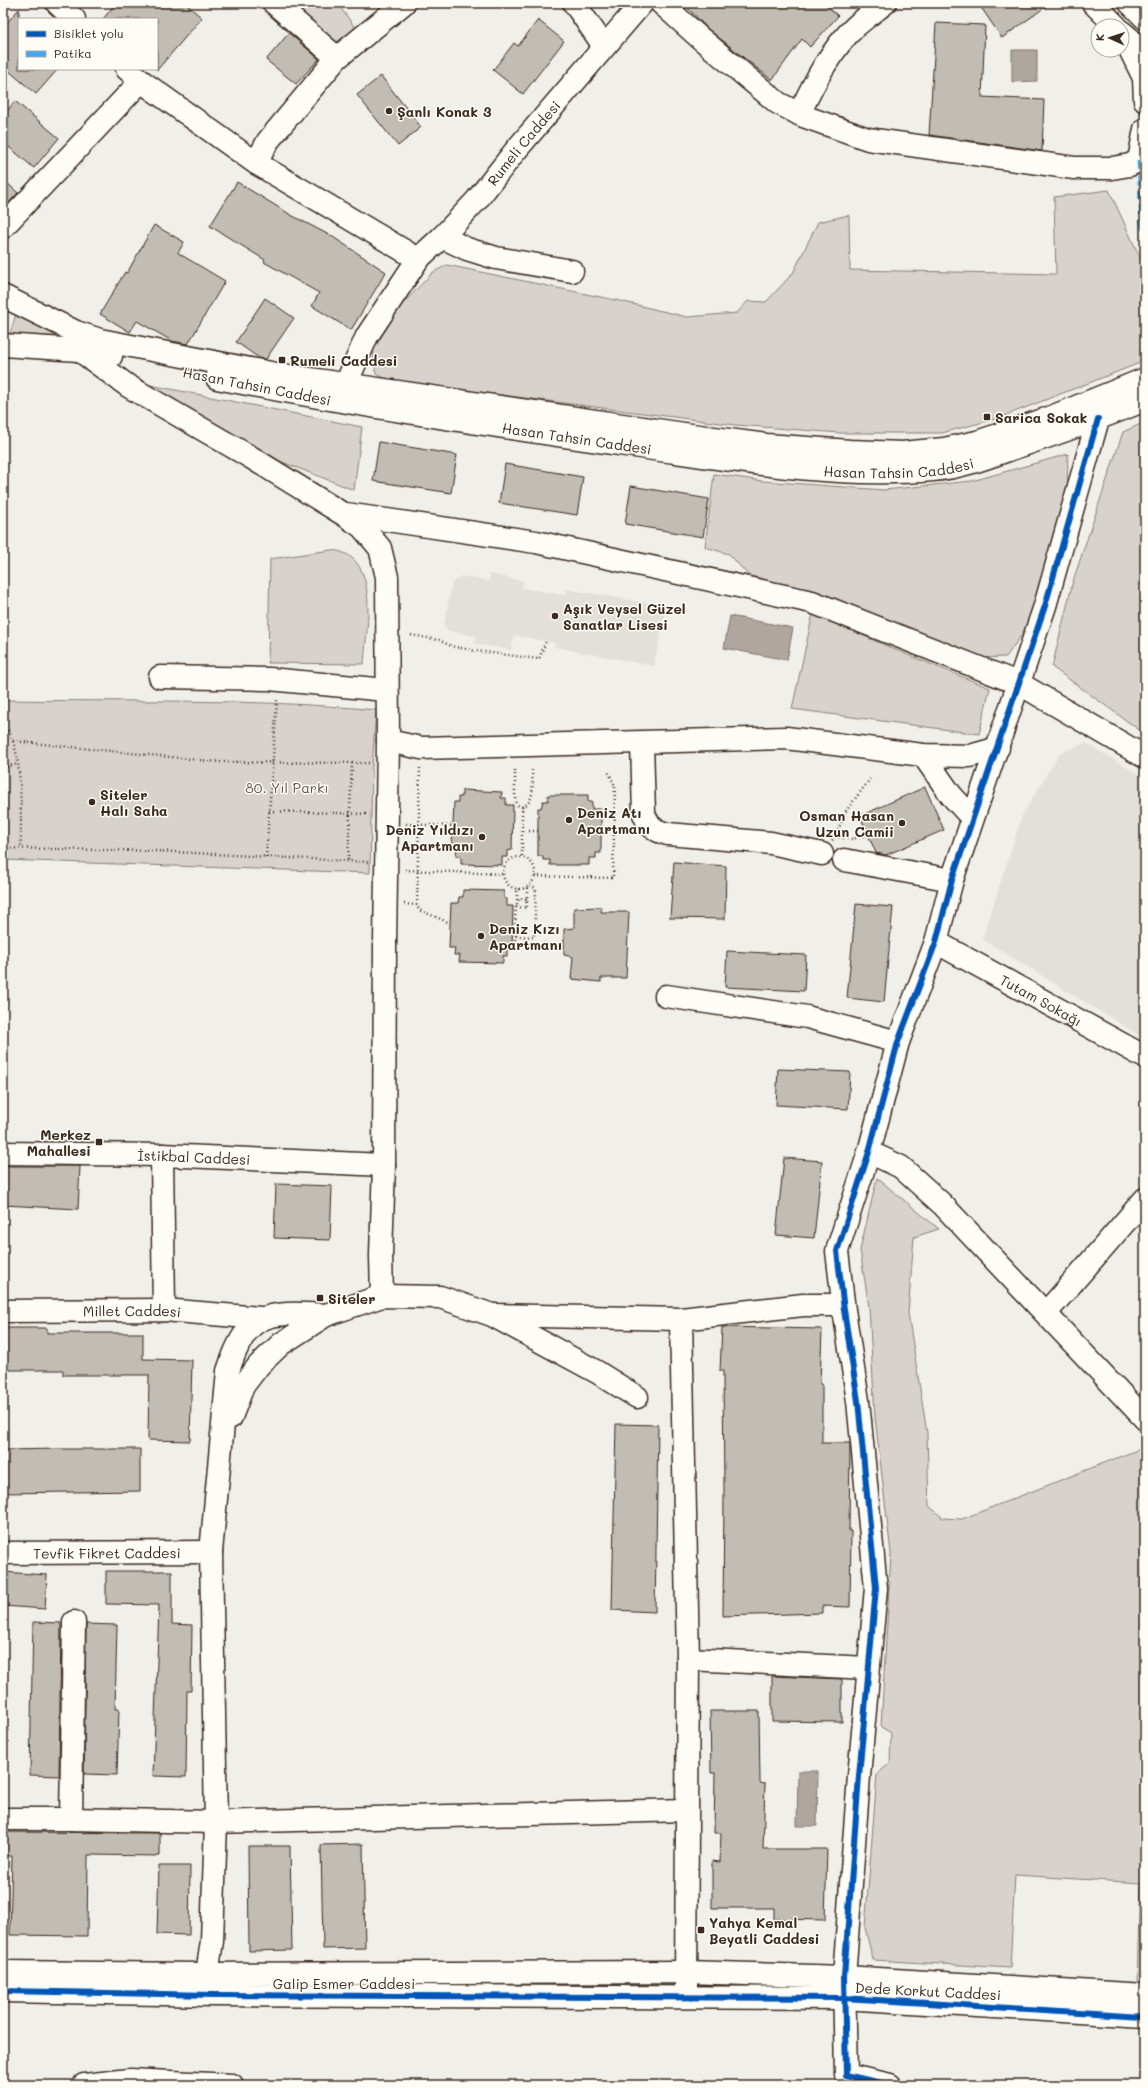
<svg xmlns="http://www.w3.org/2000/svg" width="1148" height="2088" font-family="Mali,sans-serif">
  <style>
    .built { fill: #e3e0da }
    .green { fill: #d7d2cc; stroke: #897e75 }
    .water { fill: #aea69f; stroke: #80746b }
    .building { fill: #c1bcb4; stroke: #3b2a1e }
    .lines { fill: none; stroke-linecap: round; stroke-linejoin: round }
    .minor-casing { stroke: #3b2a1e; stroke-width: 25 }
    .major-casing { stroke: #3b2a1e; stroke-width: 25 }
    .path { stroke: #3b2a1e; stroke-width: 2.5; stroke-dasharray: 1 3; stroke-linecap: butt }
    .minor { stroke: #fdfcf7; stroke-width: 22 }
    .major { stroke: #fdfcf7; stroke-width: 22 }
    .quiet { stroke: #3fa9f5; stroke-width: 5; stroke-dasharray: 10 5; stroke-linecap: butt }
    .cycleway-casing { stroke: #fdfcf7; stroke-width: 8 }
    .cycleway { stroke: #0057b8; stroke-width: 6 }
    .poi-dot { fill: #3b2a1e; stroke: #fdfcf7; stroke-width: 1.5 }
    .labels { text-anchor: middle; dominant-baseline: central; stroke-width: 3; stroke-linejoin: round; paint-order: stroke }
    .poi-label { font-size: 14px; font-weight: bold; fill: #3b2a1e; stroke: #fdfcf7; text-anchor: start }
    .street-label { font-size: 14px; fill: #3b2a1e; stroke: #fdfcf7 }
    .park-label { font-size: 14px; fill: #62544a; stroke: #fdfcf7 }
  </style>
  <rect width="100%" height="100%" fill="#f1efea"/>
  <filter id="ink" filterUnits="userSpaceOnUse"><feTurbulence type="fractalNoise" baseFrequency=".025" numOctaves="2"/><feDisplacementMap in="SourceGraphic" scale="8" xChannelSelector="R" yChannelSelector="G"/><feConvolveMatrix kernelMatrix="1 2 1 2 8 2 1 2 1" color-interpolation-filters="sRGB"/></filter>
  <g filter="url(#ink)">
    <g class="built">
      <polygon points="490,574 523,581 522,588 565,595 566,589 666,606 654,666 554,647 555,643 514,635 511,650 475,644 476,636 448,631 444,625 452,583 461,576 489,581"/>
      <polygon points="1086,743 1145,778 1145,1039 982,939 1022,816 1060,753"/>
    </g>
    <g class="green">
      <polygon points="287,3 337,3 357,30 341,43 332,43"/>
      <polygon points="1109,190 1145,268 1145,361 999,418 942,433 840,433 736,425 392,381 376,374 373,351 395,312 432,273 447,265 620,301 687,317 737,313 748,301 766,302 793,273 818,222 849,215 850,270 1056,274 1054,197"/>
      <polygon points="16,314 70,341 8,341"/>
      <polygon points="140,383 362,427 354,490 254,451"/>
      <polygon points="1145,422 1145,734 1052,667 1073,581 1123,432"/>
      <polygon points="1068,454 1067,496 1057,531 1025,630 1006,657 976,658 878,616 750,577 729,554 705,547 714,474 763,481 884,490 972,481"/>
      <path d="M 331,550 C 382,554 366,629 364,664 L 268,663 L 270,559 Z"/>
      <polygon points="813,613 891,648 990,688 979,734 792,709"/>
      <path d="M 3,700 C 127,702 252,698 376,710 L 372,768 L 370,873 L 3,860 Z"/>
      <polygon points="877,1178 939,1229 914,1237 908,1313 927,1433 929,1506 943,1518 962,1519 1142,1448 1145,1444 1145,1981 1137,1981 1140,1883 1015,1875 1010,1968 873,1960 865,1928 877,1774 890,1763 891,1733 881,1727 891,1553 875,1417 869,1307 860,1250"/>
    </g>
    <g class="water">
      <polygon points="1012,50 1037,50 1037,81 1012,82"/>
      <polygon points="730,616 793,628 787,660 724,648"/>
      <polygon points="798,1771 818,1771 817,1826 797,1826"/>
    </g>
    <g class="building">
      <polygon points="116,3 185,3 202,18 157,70 157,19 103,19"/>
      <polygon points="683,3 824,3 838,16 810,47 802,39 772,80 708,29"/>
      <polygon points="978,3 1051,3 1002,38"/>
      <polygon points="19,9 19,69 58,69 36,94 3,66 3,27"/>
      <polygon points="538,20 564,41 523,94 493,70 514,43 518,46"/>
      <polygon points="936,23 985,25 982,97 1044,100 1042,151 929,135"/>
      <polygon points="289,33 319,59 296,84 266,60"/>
      <polygon points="381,76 421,127 398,146 357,95"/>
      <polygon points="15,101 59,138 34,168 3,142 3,116"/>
      <polygon points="3,179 18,193 3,209"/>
      <polygon points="237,182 291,215 333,237 386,272 351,330 312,306 319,293 264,262 265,260 210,226"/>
      <polygon points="154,225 184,242 178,253 225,281 188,344 172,341 137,321 130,332 100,314 125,272 127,273"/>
      <polygon points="265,298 294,318 266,359 259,358 236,342"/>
      <polygon points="379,442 457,455 451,493 373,481"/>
      <polygon points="505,464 583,477 577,515 499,503"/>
      <polygon points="631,486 709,499 703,537 625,524"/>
      <polygon points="925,787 944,830 886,855 876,853 860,816"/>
      <polygon points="462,790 502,792 501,798 506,798 506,805 513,805 512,850 507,851 507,857 502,857 502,865 461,864 461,856 456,856 457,847 452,847 454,802 458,802 458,797 462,797"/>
      <polygon points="548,795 588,795 588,802 592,802 592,809 601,809 601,853 596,853 596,858 589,858 589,865 550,865 550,860 543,860 543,856 538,856 538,808 541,808 543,801 548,801"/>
      <polygon points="674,862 726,866 725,919 670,918"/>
      <polygon points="463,890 504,891 504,898 507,899 507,906 513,906 512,949 507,949 507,956 503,956 503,963 459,962 460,955 454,955 455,948 449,948 451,903 458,903 459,897 463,897"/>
      <polygon points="856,904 893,907 884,1002 847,998"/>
      <polygon points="601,907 601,912 629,912 626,978 601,978 601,982 571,979 573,957 564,955 564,929 574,928 574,908"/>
      <polygon points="727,951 806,955 804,991 725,987"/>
      <polygon points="778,1069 850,1072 848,1109 776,1105"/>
      <polygon points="784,1158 822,1161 814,1238 776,1235"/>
      <polygon points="3,1166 80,1166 78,1209 3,1205"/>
      <polygon points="276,1184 332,1186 330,1240 274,1238"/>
      <polygon points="722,1327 822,1329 820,1384 822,1384 822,1443 850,1443 849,1531 851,1531 850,1607 822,1606 822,1613 723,1616 724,1494 723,1371 720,1371"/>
      <polygon points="3,1328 47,1328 47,1333 143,1333 143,1359 192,1360 190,1441 148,1440 149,1375 63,1375 63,1370 3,1370"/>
      <polygon points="616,1424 658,1425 655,1612 612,1610"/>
      <polygon points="60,1449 140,1449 140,1491 3,1493 3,1450"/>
      <polygon points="106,1571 172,1571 172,1624 192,1625 191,1691 187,1691 186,1777 153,1776 159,1605 106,1604"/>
      <polygon points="3,1572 47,1575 45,1609 3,1606"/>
      <polygon points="33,1622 61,1623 59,1776 30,1775"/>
      <polygon points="86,1624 117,1625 115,1709 119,1709 117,1775 84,1774"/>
      <polygon points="772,1676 842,1679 842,1722 772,1721"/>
      <polygon points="710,1711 759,1711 760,1783 765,1784 763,1849 827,1849 825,1920 774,1919 774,1908 712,1908 712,1861 720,1862 721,1833 714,1833 715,1773 711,1773"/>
      <polygon points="3,1832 160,1833 160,1856 88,1855 87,1936 10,1935 12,1856 3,1856"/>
      <polygon points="363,1844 365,1948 323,1949 321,1845"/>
      <polygon points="248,1846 290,1846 292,1950 249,1951"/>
      <polygon points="159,1866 190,1866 189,1935 157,1934"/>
    </g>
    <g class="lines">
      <defs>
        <g id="minor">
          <polyline points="57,3 74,19"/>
          <polyline points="274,3 337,58"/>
          <polyline points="574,3 604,46"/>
          <polyline points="661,3 700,38 778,103 803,116 868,139 1074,168 1112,168 1130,165 1139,160 1145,155"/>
          <polyline points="1122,33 1144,78 1145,101"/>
          <polyline points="127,69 141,81 256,163 418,259"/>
          <path d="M 799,114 C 814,83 830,50 856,26 C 865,18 875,11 885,3"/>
          <polyline points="1139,160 1145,129"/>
          <polyline points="256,163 268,141 337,58 404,3"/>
          <polyline points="3,227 141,81"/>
          <polyline points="442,237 467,249 496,258 572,271"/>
          <polyline points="79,350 128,386 252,458 343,514 362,527 380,548 387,577 388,741 385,944 384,1165 381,1255 382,1296"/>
          <path id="s1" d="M 346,384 L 367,336 L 418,259 L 442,237 L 476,201 L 516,150 L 642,3"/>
          <polyline points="346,514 536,542 812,602 1020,684 1145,757"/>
          <polyline points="160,677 269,679 386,690"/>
          <polyline points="388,741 421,748 786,738 923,755 970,756 998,748"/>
          <path d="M 642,743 L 644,814 C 649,827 655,831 668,834 L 771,843 L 822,854"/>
          <polyline points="923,755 951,795 972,818"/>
          <polyline points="844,860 952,880"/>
          <path id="s2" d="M 936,942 L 1145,1057"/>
          <polyline points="666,996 807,1017 898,1042"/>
          <polyline points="869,1152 901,1167 942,1204 1145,1419"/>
          <path id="s3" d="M 3,1153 L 162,1155 L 384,1165"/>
          <polyline points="162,1155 164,1310"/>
          <path id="s4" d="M 3,1311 L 164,1310 L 260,1318"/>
          <polyline points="1046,1313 1145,1199"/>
          <polyline points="495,1315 681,1319 803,1305 843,1305"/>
          <polyline points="681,1319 688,1659 686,1986"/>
          <polyline points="231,1417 243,1386 259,1365 281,1344 326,1315 382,1296 440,1297 492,1315 597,1372 637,1397"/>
          <path id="s5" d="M 3,1553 L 211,1552"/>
          <polyline points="688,1659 868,1668"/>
          <polyline points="3,1819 71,1819 216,1822 686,1810"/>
          <polyline points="71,1819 74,1622"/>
          <polyline points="3,1972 199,1974"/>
          <path d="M 207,1974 L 212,1941 L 216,1822 L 211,1552 L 228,1371 C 248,1310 267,1312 326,1315"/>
          <polyline points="3,1991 214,1995 843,1998 1145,2016"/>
          <polyline points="199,1994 192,1988 192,1979 199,1974 686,1972 844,1977 1145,1995"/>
          <polyline points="84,2085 130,2080 232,2085"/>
          <polyline points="890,2085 846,2075 844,1977 859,1776 876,1588 858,1401 844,1310 837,1251 869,1152 898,1042 936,942 952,880 1045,606 1098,419"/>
        </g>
        <g id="major">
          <polyline points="1093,3 1116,26"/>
          <polyline points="1130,3 1145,18"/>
          <polyline points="1122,32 1145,52"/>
          <polyline points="3,296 76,332 100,340 276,374 684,434 766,445 850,451 902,453 944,449 977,442 1049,418 1145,379"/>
          <polyline points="3,345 79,350 111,356"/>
          <path id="s6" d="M 217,378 C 353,405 489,425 626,445 C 727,459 830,479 933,470 C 959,468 986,458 1011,449 C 1056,434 1101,418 1145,400"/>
        </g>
      </defs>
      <use href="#minor" class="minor-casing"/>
      <use href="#major" class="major-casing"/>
      <g class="path">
        <polyline points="411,635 439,640 451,646 476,651 539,659 546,641"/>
        <path d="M 3,724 C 25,745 20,818 21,848"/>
        <polyline points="13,741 219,762 370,763"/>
        <polyline points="3,767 18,764"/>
        <polyline points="515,770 515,800 517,805 522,807"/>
        <polyline points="269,811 368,814"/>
        <polyline points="406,824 453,826"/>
        <path d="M 522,831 L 522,807 C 536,802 532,783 532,770"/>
        <polyline points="835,837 852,839 868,835"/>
        <polyline points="832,840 835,837 846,811 870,779"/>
        <polyline points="3,848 156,851 368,862"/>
        <polyline points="522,856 522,831 538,831"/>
        <circle cx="519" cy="873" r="16"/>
        <polyline points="266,857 277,700"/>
        <polyline points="348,860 352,763"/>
        <polyline points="405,870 503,874"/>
        <polyline points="535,876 613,878 615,786 608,771"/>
        <polyline points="517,900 517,889"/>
        <polyline points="527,901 527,887"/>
        <polyline points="404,904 417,905 419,910 450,923"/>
        <polyline points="417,905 420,767"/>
        <path d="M 516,936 C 516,926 513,906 520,898 L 526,899 L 527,908 L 516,907"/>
        <polyline points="515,940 516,936 534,937 536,893 535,888 529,885"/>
      </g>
      <use href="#minor" class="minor"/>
      <use href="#major" class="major"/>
      <polyline class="quiet" points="1139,160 1142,223 1145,237"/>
      <defs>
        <g id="cycleway">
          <polyline points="3,1991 214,1995 843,1998 1145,2016"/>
          <polyline points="890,2085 846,2075 844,1977 859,1776 876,1588 858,1401 844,1310 837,1251 869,1152 898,1042 936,942 952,880 1045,606 1098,419"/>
        </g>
      </defs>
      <use href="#cycleway" class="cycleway-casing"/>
      <use href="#cycleway" class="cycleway"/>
    </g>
  </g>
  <g class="poi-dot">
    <circle cx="389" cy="111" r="4"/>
    <rect x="278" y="356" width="8" height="8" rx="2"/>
    <rect x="983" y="413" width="8" height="8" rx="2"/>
    <circle cx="555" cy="616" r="4"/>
    <circle cx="92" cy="802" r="4"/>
    <circle cx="569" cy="820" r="4"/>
    <circle cx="902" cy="823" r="4"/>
    <circle cx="482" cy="837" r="4"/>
    <circle cx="481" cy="936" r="4"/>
    <rect x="95" y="1138" width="8" height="8" rx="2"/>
    <rect x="316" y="1294" width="8" height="8" rx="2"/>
    <rect x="697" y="1926" width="8" height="8" rx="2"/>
  </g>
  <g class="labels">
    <g class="poi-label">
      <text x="397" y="111">Şanlı Konak 3</text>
      <text x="290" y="360">Rumeli Caddesi</text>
      <text x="995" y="417">Sarica Sokak</text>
      <text x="563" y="608">Aşık Veysel Güzel<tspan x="563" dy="16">Sanatlar Lisesi</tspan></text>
      <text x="100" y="794">Siteler<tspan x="100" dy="16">Halı Saha</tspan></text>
      <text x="577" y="812">Deniz Atı<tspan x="577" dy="16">Apartmanı</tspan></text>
      <text x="894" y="815" text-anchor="end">Osman Hasan<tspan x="894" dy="16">Uzun Camii</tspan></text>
      <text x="474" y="829" text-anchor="end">Deniz Yıldızı<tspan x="474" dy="16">Apartmanı</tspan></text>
      <text x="489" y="928">Deniz Kızı<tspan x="489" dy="16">Apartmanı</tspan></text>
      <text x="91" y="1134" text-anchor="end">Merkez<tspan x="91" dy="16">Mahallesi</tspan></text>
      <text x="328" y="1298">Siteler</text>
      <text x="709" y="1922">Yahya Kemal<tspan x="709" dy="16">Beyatli Caddesi</tspan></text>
    </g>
    <g class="street-label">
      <text stroke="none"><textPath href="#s1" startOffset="302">Rumeli Caddesi</textPath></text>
      <text transform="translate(257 386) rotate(11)">Hasan Tahsin Caddesi</text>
      <text stroke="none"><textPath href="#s6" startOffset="365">Hasan Tahsin Caddesi</textPath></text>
      <text stroke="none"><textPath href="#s6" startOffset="689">Hasan Tahsin Caddesi</textPath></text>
      <text stroke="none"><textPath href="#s2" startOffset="120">Tutam Sokağı</textPath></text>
      <text stroke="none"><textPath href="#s3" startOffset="191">İstikbal Caddesi</textPath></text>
      <text stroke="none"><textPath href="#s4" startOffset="129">Millet Caddesi</textPath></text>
      <text stroke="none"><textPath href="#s5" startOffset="104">Tevfik Fikret Caddesi</textPath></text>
      <text x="344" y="1983">Galip Esmer Caddesi</text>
      <text transform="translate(928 1991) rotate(3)">Dede Korkut Caddesi</text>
    </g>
    <g class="park-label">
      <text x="287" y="787">80. Yıl Parkı</text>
    </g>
  </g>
  <rect width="1148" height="2088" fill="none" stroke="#fdfcf7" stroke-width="16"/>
  <rect x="8" y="8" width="1132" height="2072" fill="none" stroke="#3b2a1e" stroke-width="1.5" filter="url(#ink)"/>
  <rect x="18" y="18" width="140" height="52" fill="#fdfcf7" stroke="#afa8a0"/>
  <rect x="26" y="31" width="20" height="6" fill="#0057b8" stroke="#afa8a0"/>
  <text x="54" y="38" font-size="12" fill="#3b2a1e">Bisiklet yolu</text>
  <rect x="26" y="51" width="20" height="6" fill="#3fa9f5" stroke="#afa8a0"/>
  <text x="54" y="58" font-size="12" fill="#3b2a1e">Patika</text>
  <g transform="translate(1110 38) rotate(273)"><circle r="19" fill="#fdfcf7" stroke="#afa8a0"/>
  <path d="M0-3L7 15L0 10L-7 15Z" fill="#3b2a1e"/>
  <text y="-6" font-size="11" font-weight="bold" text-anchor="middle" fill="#3b2a1e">K</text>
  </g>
</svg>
